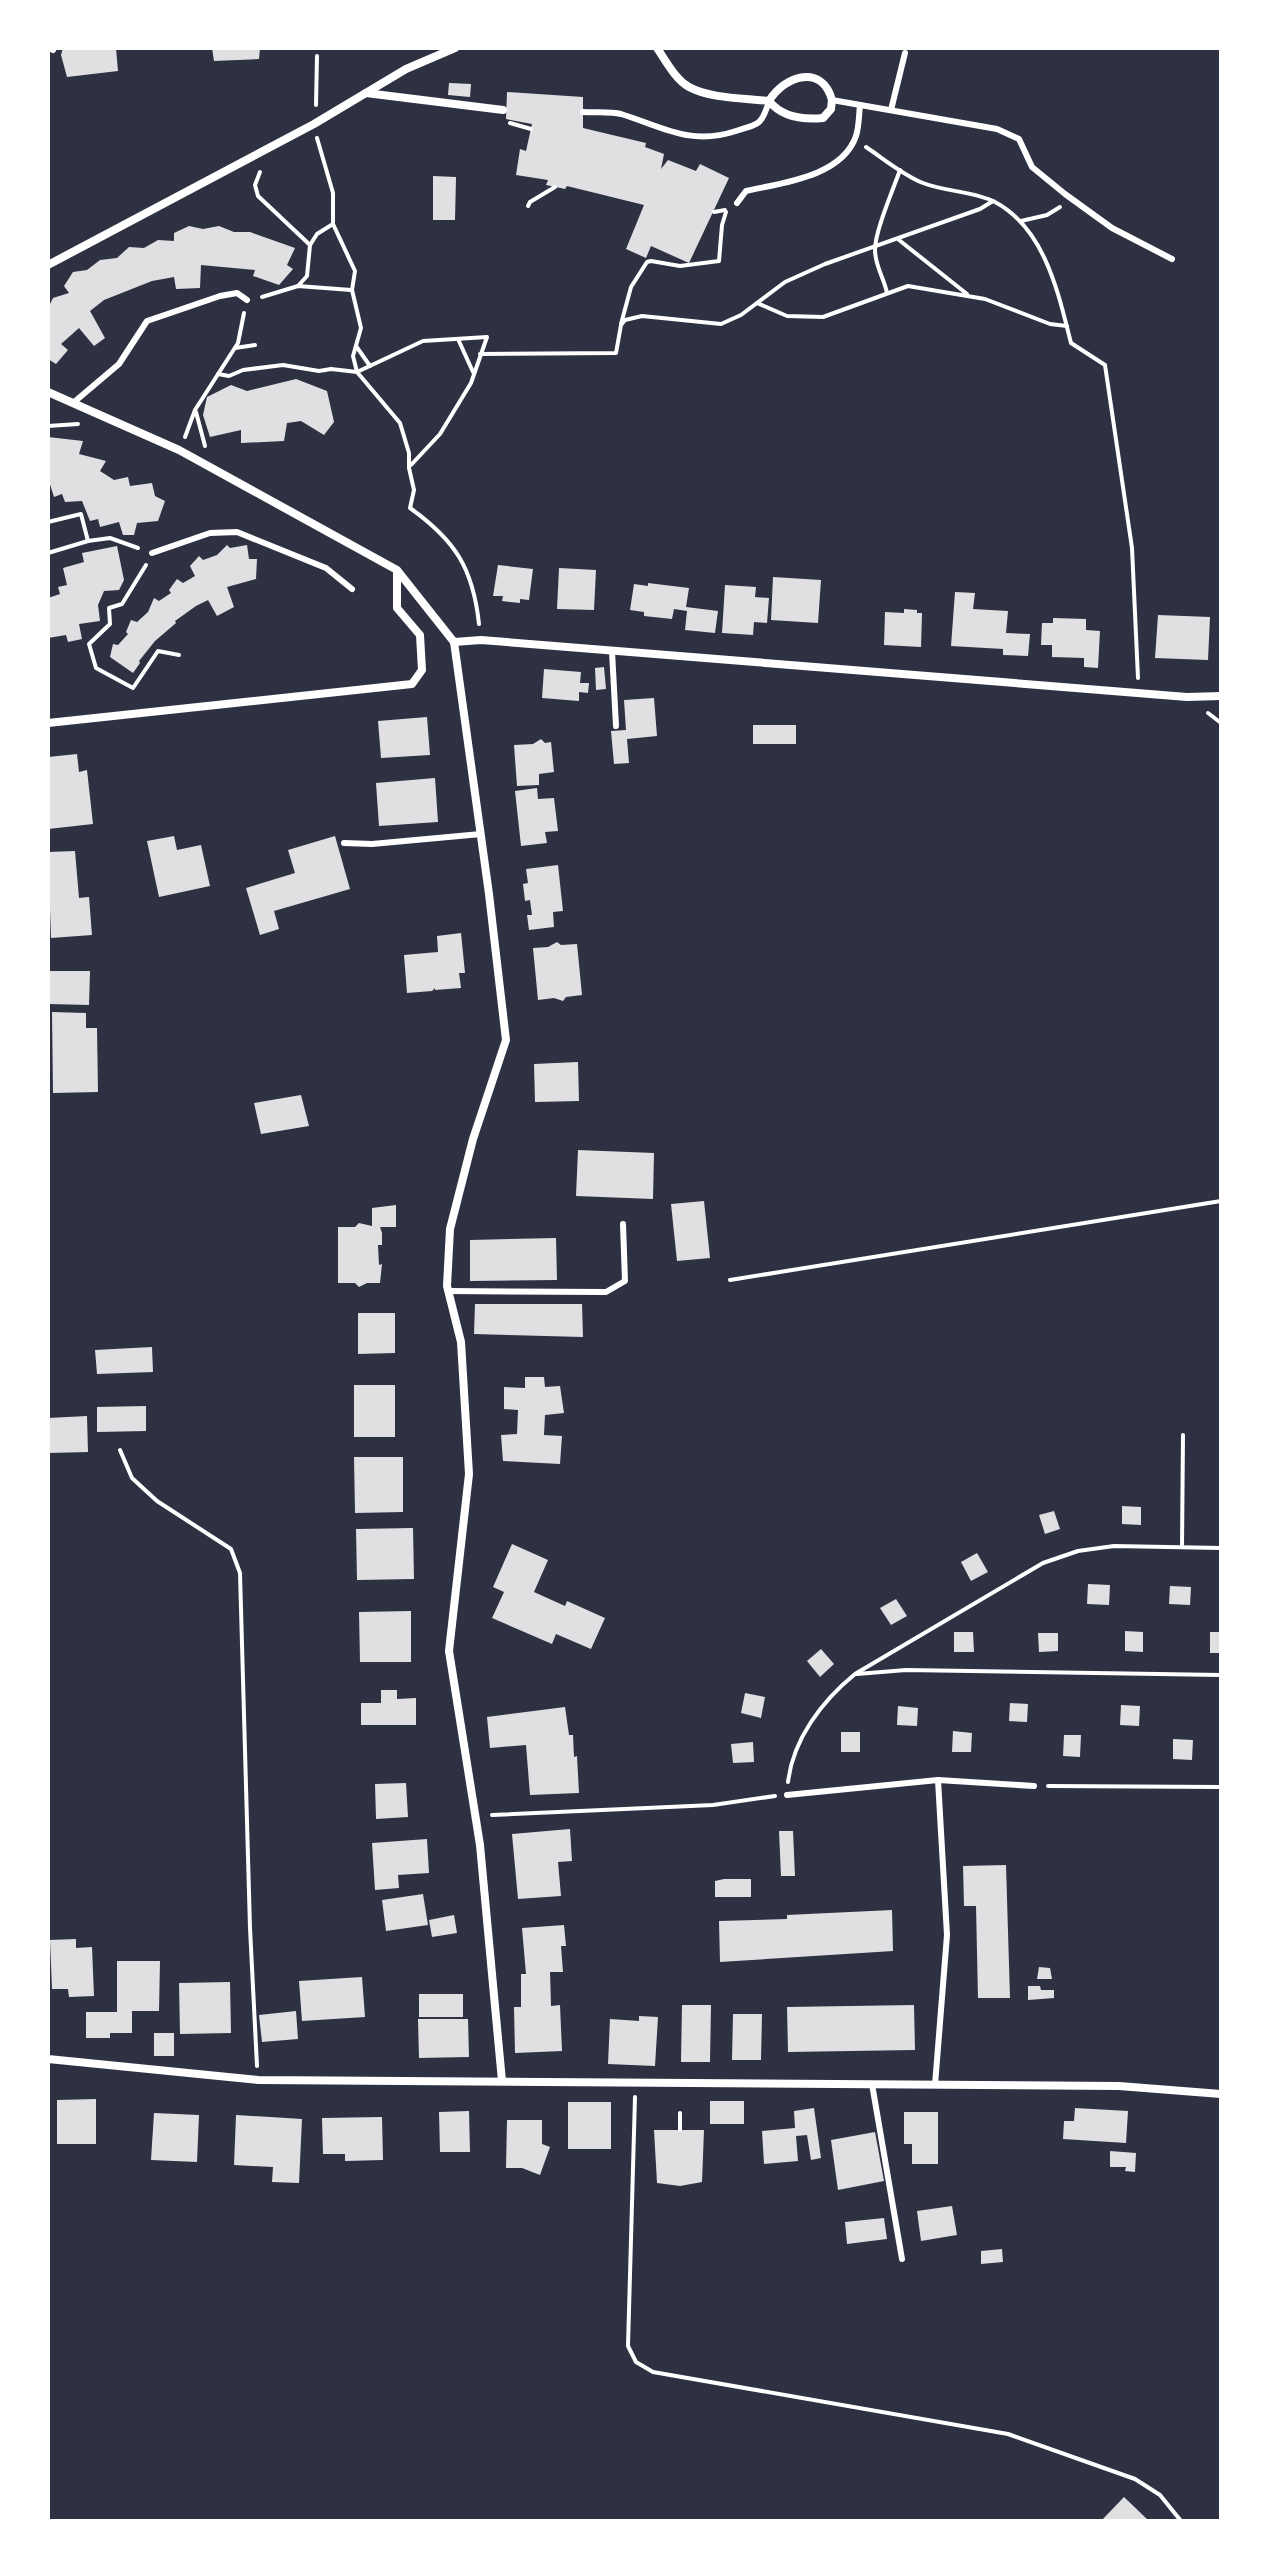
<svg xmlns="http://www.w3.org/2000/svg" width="1269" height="2569" font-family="'Sofia Sans Condensed',sans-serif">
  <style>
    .building { fill: #e0e0e3 }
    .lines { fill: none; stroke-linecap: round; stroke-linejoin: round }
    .path { stroke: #fff; stroke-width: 4 }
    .service { stroke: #fff; stroke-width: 6 }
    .minor { stroke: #fff; stroke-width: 8 }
  </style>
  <rect width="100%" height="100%" fill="#2d3142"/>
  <g class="building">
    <polygon points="63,48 116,48 118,71 67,77 61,55"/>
    <polygon points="212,48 260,48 259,59 214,61"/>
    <polygon points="449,83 471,84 470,97 448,95"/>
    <polygon points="507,92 583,97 583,128 646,143 645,147 664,154 661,169 668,160 696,171 700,164 729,178 689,263 651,246 646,258 626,249 644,205 567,186 565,189 546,185 548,180 516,175 520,149 526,151 532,124 506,119"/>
    <polygon points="433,176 456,177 455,220 433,220"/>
    <polygon points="189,226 203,229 219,226 234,232 250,232 295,248 287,265 293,269 279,285 253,276 255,270 201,265 200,288 176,289 174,277 152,281 104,300 90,311 105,338 94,346 79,328 61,344 68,350 56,364 48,359 48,308 53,298 69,293 64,286 73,272 87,270 100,260 117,258 129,247 144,248 158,240 174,241 174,233"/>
    <polygon points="296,379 327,391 334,422 324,435 301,421 287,423 284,441 241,443 241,430 210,437 203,415 207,397 231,385 247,391"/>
    <polygon points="48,437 83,441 79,454 106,461 100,471 114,480 128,477 130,486 152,483 155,496 165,501 158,521 137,523 134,535 123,535 119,522 100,527 98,519 90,521 82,501 65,502 62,494 54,497 48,478"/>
    <polygon points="227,545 230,548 247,545 249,559 257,559 256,579 227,587 234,607 217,616 208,600 196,606 175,621 176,623 155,641 139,661 140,663 133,673 110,657 113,644 118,645 128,634 126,632 131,620 137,622 148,612 154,598 159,601 171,593 169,590 177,579 183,583 195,576 190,566 199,556 203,560 217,555"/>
    <polygon points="117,546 124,580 119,590 104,591 98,605 100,621 79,624 82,639 68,642 66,635 48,638 48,598 60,594 58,587 67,585 63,568 84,562 82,553"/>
    <polygon points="498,565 533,569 529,600 520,599 520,603 502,601 503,596 493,596"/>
    <polygon points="559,568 596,570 594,610 557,609"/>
    <polygon points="773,577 821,580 818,623 771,620"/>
    <polygon points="648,583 689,588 686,607 718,611 715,633 685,630 687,611 674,609 672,619 644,616 644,612 630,610 634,584 648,586"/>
    <polygon points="725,585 756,587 755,597 769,598 767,623 754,622 753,635 722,633"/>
    <polygon points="955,592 975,593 973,609 1008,611 1006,633 1030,634 1028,656 1003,655 1003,649 951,646"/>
    <polygon points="904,609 917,610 917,613 922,613 921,647 884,645 885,612 904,613"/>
    <polygon points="1158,615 1210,617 1208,660 1155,658"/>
    <polygon points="1053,618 1086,619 1086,630 1100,631 1098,668 1084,667 1084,658 1052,657 1052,645 1041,645 1042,623 1053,623"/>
    <polygon points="604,667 606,689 596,690 595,668"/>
    <polygon points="544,669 581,672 580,683 589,683 588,693 579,692 579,701 542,698"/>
    <polygon points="654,698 657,736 627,739 629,763 614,764 611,731 626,730 624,700"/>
    <polygon points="427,717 430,755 381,758 378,721"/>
    <rect x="753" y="725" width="43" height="19"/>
    <polygon points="541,739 545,743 551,742 554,772 539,774 539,785 517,786 514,745 533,744"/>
    <polygon points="77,754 79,772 87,770 93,824 48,829 48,757"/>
    <polygon points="435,778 438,822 379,826 376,783"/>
    <polygon points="537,788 538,799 554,798 558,831 545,832 547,843 521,846 515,791"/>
    <polygon points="174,836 177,850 201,845 210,886 159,897 147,841"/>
    <polygon points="335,836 350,889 274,911 279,929 260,935 246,888 295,873 288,850"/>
    <polygon points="75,851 79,898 89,897 92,935 51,938 48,852"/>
    <polygon points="558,865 563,911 553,912 554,927 529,930 527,915 532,915 530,900 525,901 523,884 528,883 526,869"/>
    <polygon points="461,933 465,973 459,973 461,988 435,990 435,988 432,991 407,993 404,955 438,952 437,936"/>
    <polygon points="557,942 561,945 577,944 582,995 566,997 563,1001 554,998 538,1000 533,948 548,947"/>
    <polygon points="48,971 90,971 89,1005 48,1004"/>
    <polygon points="52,1012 86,1013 86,1028 97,1028 98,1092 53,1093"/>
    <polygon points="578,1062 579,1101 535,1102 534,1064"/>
    <polygon points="301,1095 309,1126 261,1134 254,1103"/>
    <polygon points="578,1150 654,1153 653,1199 576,1196"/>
    <polygon points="704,1201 710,1258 677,1261 671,1204"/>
    <polygon points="396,1205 396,1227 380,1227 382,1233 382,1245 378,1245 379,1265 382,1264 380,1283 367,1283 359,1287 355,1283 338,1283 338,1227 355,1227 359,1223 372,1226 372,1208"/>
    <polygon points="556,1238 557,1280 470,1281 470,1240"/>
    <polygon points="475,1304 582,1304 583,1337 474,1334"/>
    <polygon points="358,1313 395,1313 395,1353 358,1354"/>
    <polygon points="152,1347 153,1372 97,1374 95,1350"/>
    <polygon points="525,1377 544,1377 545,1387 560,1386 564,1413 545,1415 544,1435 562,1436 560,1464 503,1461 501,1435 517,1434 518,1410 504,1409 504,1387 525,1388"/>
    <rect x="354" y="1385" width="41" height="52"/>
    <polygon points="146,1406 146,1431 97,1432 97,1407"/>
    <polygon points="87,1416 88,1452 48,1453 48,1418"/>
    <polygon points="354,1457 403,1457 403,1512 355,1513"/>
    <polygon points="1122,1506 1141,1507 1141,1525 1122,1524"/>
    <polygon points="1054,1511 1060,1529 1045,1534 1039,1515"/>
    <polygon points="413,1528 414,1579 357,1580 356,1529"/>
    <polygon points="512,1544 548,1560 534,1592 565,1606 567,1601 605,1618 591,1649 556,1634 552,1644 492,1618 504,1592 493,1587"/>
    <polygon points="977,1553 988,1572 971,1581 961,1562"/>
    <polygon points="1088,1584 1110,1585 1109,1605 1087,1604"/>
    <polygon points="1170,1586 1191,1587 1190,1605 1169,1604"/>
    <polygon points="896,1599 907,1616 891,1625 880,1608"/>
    <polygon points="411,1611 411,1662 360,1662 359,1612"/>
    <polygon points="1125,1631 1143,1632 1143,1652 1125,1651"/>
    <polygon points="954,1632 973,1632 974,1652 954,1652"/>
    <rect x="1210" y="1632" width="11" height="21"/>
    <polygon points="1038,1633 1058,1633 1058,1651 1039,1652"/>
    <polygon points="821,1649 834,1664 820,1677 807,1661"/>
    <polygon points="381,1690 397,1690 397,1699 416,1698 416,1725 361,1725 361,1703 381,1703"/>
    <polygon points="745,1693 765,1697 761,1718 741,1713"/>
    <polygon points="1010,1703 1028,1704 1027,1722 1009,1721"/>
    <polygon points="1121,1705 1140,1706 1139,1726 1120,1725"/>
    <polygon points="898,1706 918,1708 917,1726 897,1725"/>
    <polygon points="565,1707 569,1735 573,1735 574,1757 577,1756 579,1793 530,1795 526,1745 490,1748 487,1717"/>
    <polygon points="953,1731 972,1733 971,1752 952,1752"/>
    <rect x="841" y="1732" width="19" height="20"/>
    <polygon points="1064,1735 1081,1735 1080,1757 1063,1756"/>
    <polygon points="1173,1739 1193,1740 1192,1760 1173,1759"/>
    <polygon points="753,1742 754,1762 733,1763 731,1744"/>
    <polygon points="406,1783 408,1817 376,1819 375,1784"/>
    <polygon points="570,1829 572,1861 558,1862 561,1896 518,1899 512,1834"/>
    <polygon points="779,1831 793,1831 795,1876 781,1876"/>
    <polygon points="427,1839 429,1873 398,1875 399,1888 375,1890 372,1843"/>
    <polygon points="1006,1865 1010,1998 978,1998 976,1906 964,1906 963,1866"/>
    <polygon points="724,1879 751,1879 751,1897 715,1897 715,1881"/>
    <polygon points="423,1894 428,1925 386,1931 382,1900"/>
    <polygon points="892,1910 893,1951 720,1962 719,1921 787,1919 787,1915"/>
    <polygon points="454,1915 457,1933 432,1937 429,1920"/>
    <polygon points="564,1925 566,1946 561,1946 563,1972 550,1972 551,2006 560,2005 562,2051 515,2053 514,2007 521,2007 521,1974 526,1974 522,1928"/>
    <polygon points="76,1939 76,1948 92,1947 94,1996 69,1997 68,1989 52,1989 50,1940"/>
    <polygon points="117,1961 160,1961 159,2011 132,2011 132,2033 110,2033 110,2038 86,2038 86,2012 117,2012"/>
    <polygon points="1039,1967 1050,1968 1052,1979 1037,1979"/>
    <polygon points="362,1977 365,2017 302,2021 299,1981"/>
    <polygon points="230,1982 231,2033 180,2034 179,1983"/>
    <polygon points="1028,1986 1040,1986 1041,1990 1054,1990 1054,1998 1028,2000"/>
    <rect x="419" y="1994" width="44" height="23"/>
    <polygon points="682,2005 711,2005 710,2062 681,2062"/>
    <polygon points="914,2005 915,2050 788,2052 787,2007"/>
    <polygon points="296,2011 298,2039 262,2042 259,2015"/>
    <polygon points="733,2014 762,2014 761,2060 732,2060"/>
    <polygon points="639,2016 658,2017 655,2066 608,2064 610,2019 639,2021"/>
    <polygon points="418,2019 468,2019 469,2057 419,2058"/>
    <rect x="154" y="2033" width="20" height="23"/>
    <polygon points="96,2099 96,2144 57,2144 57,2100"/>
    <rect x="710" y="2101" width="34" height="23"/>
    <rect x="568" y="2102" width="43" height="47"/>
    <polygon points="814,2108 821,2158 811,2160 807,2135 796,2136 798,2161 764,2164 762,2131 795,2128 794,2111"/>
    <polygon points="1075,2108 1128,2111 1126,2143 1063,2139 1064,2121 1074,2121"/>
    <polygon points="469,2111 470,2152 440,2152 439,2112"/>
    <polygon points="904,2112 938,2112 938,2164 912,2164 912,2144 904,2144"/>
    <polygon points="154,2113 199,2115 197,2162 151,2160"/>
    <polygon points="236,2115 302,2119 299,2183 272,2182 273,2167 234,2165"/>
    <polygon points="382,2117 383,2160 345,2161 345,2154 323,2154 322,2118"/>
    <polygon points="507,2120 542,2120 542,2144 550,2147 540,2175 522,2168 506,2168"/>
    <polygon points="654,2130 704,2130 702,2182 680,2186 657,2183"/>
    <polygon points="875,2132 884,2181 838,2190 831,2140"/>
    <polygon points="1110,2151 1136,2153 1135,2172 1125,2171 1126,2167 1110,2167"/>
    <polygon points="952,2206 957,2235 921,2241 917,2211"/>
    <polygon points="884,2218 887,2239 847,2244 845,2222"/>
    <polygon points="1002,2249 1003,2262 981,2264 981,2251"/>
    <polygon points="1124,2497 1149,2521 1101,2521"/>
  </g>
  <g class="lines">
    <g class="path">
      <polyline points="316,105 317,56"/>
      <polyline points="510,123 531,129"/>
      <path d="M 317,138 L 333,193 L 333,224 L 355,271 L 352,290 L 361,328 L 353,356 L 357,372 L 400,423 L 409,453 L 409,468 L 414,490 L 410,508 C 455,540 473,568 479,624"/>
      <path d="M 866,147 C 884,159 903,175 923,183 C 946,192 974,191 995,202 C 1045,229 1058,292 1071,343 L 1105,365 L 1132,548 L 1138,678"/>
      <polyline points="260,172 255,185 258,196 310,245 307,276 298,286"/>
      <polyline points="528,206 530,202 555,187"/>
      <polyline points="714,212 725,210"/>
      <polyline points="1021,221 1047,215 1060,207"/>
      <polyline points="899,240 967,294"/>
      <polyline points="310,245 317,234 333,224"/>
      <path d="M 887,293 C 884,278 875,266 875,250 C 875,231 893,190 900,170"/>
      <polyline points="262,297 298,286 351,290"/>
      <polyline points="757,303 787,316 823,317 908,286 985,299 1050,324 1067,326"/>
      <polyline points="621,324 631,287 647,262 651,261 680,266 719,261 722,225 726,212"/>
      <polyline points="458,339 473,372"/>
      <polyline points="356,346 370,366"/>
      <polyline points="235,348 255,345"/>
      <polyline points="480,354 616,353 621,325 625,320 642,316 721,324 741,315 785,282 825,264 980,209 993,201"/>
      <polyline points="218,374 229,376 243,370 283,365 319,371 331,369 357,372 423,341 487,337 471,383 440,434 411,465"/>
      <polyline points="196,412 205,446"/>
      <polyline points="48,426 78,424"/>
      <polyline points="185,437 195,410 238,343 244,313"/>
      <polyline points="48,522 81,514 88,541"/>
      <polyline points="48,553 88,541 110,538 138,548"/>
      <polyline points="146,565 122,604 109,608 110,624 89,644 96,668 133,688 158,651 179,655"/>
      <polyline points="1208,713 1221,723"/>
      <polyline points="730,1280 1221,1201"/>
      <polyline points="120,1450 132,1478 157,1501 231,1549 240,1573 250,1928 257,2066"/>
      <polyline points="1182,1547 1183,1435"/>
      <polyline points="857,1674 906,1670 1221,1675"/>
      <path d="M 788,1782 C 793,1739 822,1701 855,1674 L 1043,1563 L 1078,1551 L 1114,1546 L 1221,1548"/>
      <polyline points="1048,1786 1221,1787"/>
      <polyline points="492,1815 713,1805 775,1796"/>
      <polyline points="635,2097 628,2346 636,2362 653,2372 1008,2434 1135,2479 1160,2495 1181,2521"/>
      <polyline points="680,2130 680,2113"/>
    </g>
    <g class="service">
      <polyline points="50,48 53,50"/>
      <polyline points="832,100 997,129 1019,139 1032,167 1065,194 1112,228 1172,259"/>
      <polyline points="891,110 905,53"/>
      <path d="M 583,112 C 595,113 609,111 621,114 C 663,127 690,146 736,131 C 759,124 762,125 769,101"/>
      <path d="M 737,203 L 746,191 C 781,183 842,177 856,136 C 859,127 859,114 860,105"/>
      <polyline points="73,403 119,364 147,321 220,296 237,293 247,300"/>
      <polyline points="152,553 210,533 237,532 326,568 352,589"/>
      <polyline points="612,651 616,726"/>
      <polyline points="344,843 372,844 481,834"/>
      <polyline points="449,1291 606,1292 625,1281 623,1224"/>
      <polyline points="787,1795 938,1780 1034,1786"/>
      <polyline points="872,2084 902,2259"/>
      <polyline points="935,2085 947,1935 938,1780"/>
    </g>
    <g class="minor">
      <path d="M 657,48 C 666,61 675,79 689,87 C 711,99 745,98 769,101 C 782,117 803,120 823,118 L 831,109 L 832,100 C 822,64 785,75 769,101"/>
      <polyline points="366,93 503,110"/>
      <polyline points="48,265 314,124 406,69 455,48"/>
      <polyline points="48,392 179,450 397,570 454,642 489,894 506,1040 473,1139 450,1229 447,1286 461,1342 469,1474 449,1651 480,1845 502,2081"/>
      <polyline points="454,642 481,640 1187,697 1221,696"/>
      <polyline points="48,723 412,684 422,670 420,635 397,608 397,571"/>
      <polyline points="48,2059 258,2080 1119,2086 1221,2094"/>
    </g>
  </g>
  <rect width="1269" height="2569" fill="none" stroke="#ffffff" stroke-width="100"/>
</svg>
